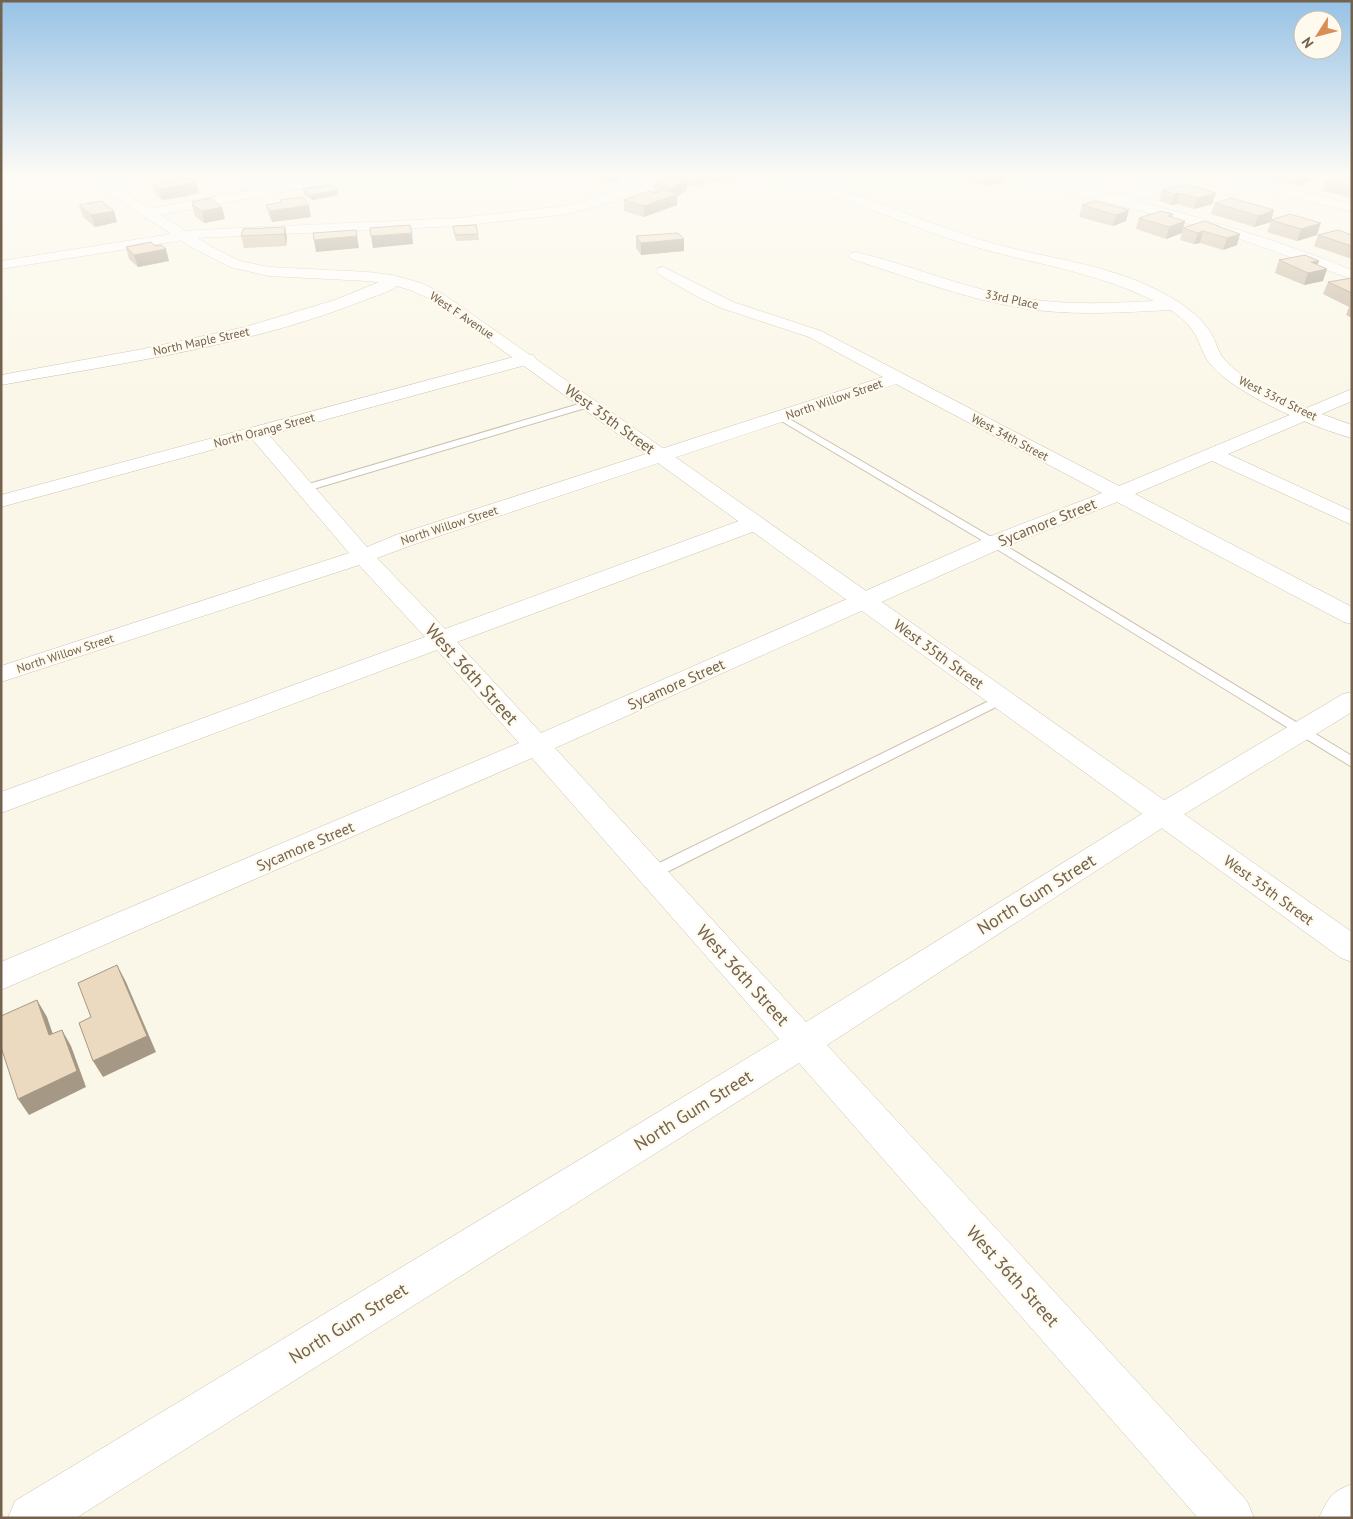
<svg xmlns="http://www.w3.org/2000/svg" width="1353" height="1519" font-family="'PT Sans',sans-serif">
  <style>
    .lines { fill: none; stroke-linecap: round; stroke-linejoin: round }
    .lane-casing { stroke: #ccc1af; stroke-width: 2 }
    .street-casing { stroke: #ccc1af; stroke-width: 1 }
    .secondary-casing { stroke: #cec2ac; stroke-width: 1 }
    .lane { fill: #fff; fill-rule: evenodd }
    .street { fill: #fff; fill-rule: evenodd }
    .secondary { fill: #fff; fill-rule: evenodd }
    .wall { fill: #cbbba5 }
    .shaded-wall { fill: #a59986 }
    .building { fill: #ecdac0; stroke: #a59986 }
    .labels { text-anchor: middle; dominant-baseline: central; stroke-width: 4.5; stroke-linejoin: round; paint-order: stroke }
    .far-street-label { font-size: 12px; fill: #73624e; stroke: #fefaee }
    .street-label { font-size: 15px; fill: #73624e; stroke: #fefaee }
    .near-street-label { font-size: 18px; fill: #73624e; stroke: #fefaee }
  </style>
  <rect width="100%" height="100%" fill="#fbf7e8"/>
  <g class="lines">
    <defs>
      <g id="lane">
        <polygon points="589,401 592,402 592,406 310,490 306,491 301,488 302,486"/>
        <polygon points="781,414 998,541 1352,756 1352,767 990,545 778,419 776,417"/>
        <polygon points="1001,695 1006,696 1007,699 1006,702 657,877 652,879 647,877 644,873 647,869"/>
      </g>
      <g id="street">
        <polygon points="328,176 355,176 349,180 148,217 141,213 148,209"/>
        <polygon points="638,176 652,176 622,199 567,214 459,226 196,238 1,269 1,261 196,230 459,218 566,206 612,193"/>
        <path d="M 1019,176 L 1040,176 L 1119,196 L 1196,176 L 1238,176 L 1352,204 L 1352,212 L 1216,177 L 1134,200 C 1208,220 1281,241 1352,270 L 1352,279 L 1226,234 L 1021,179 Z"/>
        <path d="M 856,252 C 907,264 955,285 1006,295 C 1061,307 1117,303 1173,300 L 1179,302 L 1181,305 L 1179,308 L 1173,310 C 1125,312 1076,316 1028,309 C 967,300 909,277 851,259 L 849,256 L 851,253 Z"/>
        <path d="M 663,267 L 733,302 L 821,331 L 1119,486 L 1352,389 L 1352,401 L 1228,454 L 1352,511 L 1352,525 L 1212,461 L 1135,494 L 1352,607 L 1352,624 L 1344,622 L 1117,502 L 1002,548 L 555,748 L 806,1022 L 1153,807 L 1343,694 L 1352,692 L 1352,712 L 1173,821 L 827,1045 L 1247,1501 L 1254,1518 L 1198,1518 L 799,1063 L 76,1518 L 8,1518 L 15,1501 L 779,1039 L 532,758 L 1,990 L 1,962 L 519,743 L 437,650 L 1,813 L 1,792 L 425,637 L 359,565 L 1,682 L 1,666 L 349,553 L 252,439 L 1,507 L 1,495 L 521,355 L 527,354 L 533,355 L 536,359 L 533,363 L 269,435 L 367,547 L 396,535 L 883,377 L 809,337 L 721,308 L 698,297 L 658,274 L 656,271 L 658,268 ZM 896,384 L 1102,493 L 986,538 L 541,733 L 457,642 L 763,528 L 766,523 L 763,518 L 755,517 L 747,518 L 445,629 L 377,558 L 412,545 Z"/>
        <path d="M 394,276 L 399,278 L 402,281 C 395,291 375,296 365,300 C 249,346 123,363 1,385 L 1,375 L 143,349 L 245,327 L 335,300 Z"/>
        <path d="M 1352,1484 L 1352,1518 L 1319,1518 C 1328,1498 1331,1492 1352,1484 Z"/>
      </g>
      <g id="secondary">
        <polygon points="82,176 97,176 212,247 240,261 269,267 368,272 392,275 421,283 443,294 1352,932 1352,962 1341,958 433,300 410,290 391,284 368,281 269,276 230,267 193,248"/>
        <path d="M 776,176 L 798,176 L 809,179 C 870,197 927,224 988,242 C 1043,258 1103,263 1155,289 C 1177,300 1197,312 1211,333 C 1216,341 1218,353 1225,360 C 1257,394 1309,409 1352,425 L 1352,438 C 1314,428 1237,395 1212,366 C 1205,359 1202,349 1198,340 C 1192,326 1179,315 1167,308 C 1101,270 1026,264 956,241 C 896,221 839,194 778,179 Z"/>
      </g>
    </defs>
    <use href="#lane" class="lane-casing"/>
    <use href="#street" class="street-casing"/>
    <use href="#secondary" class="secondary-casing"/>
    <use href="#lane" class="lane"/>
    <use href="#street" class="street"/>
    <use href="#secondary" class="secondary"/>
  </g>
  <g class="wall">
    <polygon points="553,176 571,176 564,179"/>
    <polygon points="589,176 621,176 621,179 609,183 589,178"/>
    <polygon points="680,176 735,176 732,183 704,181 701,187 687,186 687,190 677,196 677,205 644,217 624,211 624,200 654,193 654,185 680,178"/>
    <polygon points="969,176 1004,176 1003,182 988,186 968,180"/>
    <polygon points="1260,176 1312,176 1310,181 1298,186"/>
    <polygon points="1352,180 1352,198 1323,191 1326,181"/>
    <polygon points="196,182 199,193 187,195 188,196 162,200 156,195 153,185"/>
    <polygon points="303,189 337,190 338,195 312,200 304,195"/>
    <polygon points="1162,190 1216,193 1212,204 1194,209 1177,204 1171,205 1159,201"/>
    <polygon points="280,200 311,217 272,222 269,216 266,205 281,203"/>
    <polygon points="1095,201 1126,221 1113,226 1079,217 1082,205"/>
    <polygon points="192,202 225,219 204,223 195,216 192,205 193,204"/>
    <polygon points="1215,203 1274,210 1271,220 1290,214 1317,235 1297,241 1267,232 1271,222 1254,227 1211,214"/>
    <polygon points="79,205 117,222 95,227 83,217"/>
    <polygon points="1173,214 1172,217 1183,228 1218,227 1237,245 1223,250 1200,243 1194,244 1180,240 1182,233 1166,239 1136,229 1139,218"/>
    <polygon points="453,226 478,234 479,240 456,241"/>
    <polygon points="285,227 287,238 286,246 244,248 241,236"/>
    <polygon points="1318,235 1352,235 1352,258 1349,258 1314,246"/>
    <polygon points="636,236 684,251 641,255 636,248"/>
    <polygon points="126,247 169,261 138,267 129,259"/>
    <polygon points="1279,260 1319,261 1317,265 1323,281 1304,285 1275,273"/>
    <polygon points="1352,278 1352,318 1346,315 1349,307 1323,294 1328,282"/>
  </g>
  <g class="shaded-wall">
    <polygon points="564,176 571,176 564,179"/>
    <polygon points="609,176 621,176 621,179 609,183"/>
    <polygon points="701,176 704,176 704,181 701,187"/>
    <polygon points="732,176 735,176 735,178 732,183"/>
    <polygon points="1004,176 1003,182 988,186 989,180"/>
    <polygon points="1301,176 1312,176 1310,181 1298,186"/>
    <polygon points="687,180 687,190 677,196 677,205 644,217 644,206 671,196 671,188"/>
    <polygon points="196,182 199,193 187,195 188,196 162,200 159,189"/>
    <polygon points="337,190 338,195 312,200 311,195"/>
    <polygon points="1180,193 1177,204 1171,205 1174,194"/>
    <polygon points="1216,193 1212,204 1194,209 1197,198"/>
    <polygon points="309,205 311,217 272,222 270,211"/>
    <polygon points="222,207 225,219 204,223 202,211"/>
    <polygon points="1129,210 1126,221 1113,226 1116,215"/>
    <polygon points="1274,210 1271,222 1254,227 1258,216"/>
    <polygon points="114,211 117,222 95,227 91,215"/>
    <polygon points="1185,221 1182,233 1166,239 1169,227"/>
    <polygon points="1321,223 1317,235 1297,241 1301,229"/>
    <polygon points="285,227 287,238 286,246 284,234"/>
    <polygon points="1203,231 1200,243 1194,244 1198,233"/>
    <polygon points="412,233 413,244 373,248 371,236"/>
    <polygon points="1240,234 1237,245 1223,250 1227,238"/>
    <polygon points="357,236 359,248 316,252 314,240"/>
    <polygon points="684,239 684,251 641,255 641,243"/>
    <polygon points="166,249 169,261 138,267 134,255"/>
    <polygon points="1319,261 1315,271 1327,269 1323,281 1304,285 1311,262"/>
    <polygon points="117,965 126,982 156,1052 103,1077 93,1061"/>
    <polygon points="37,1000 47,1017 59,1052 49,1035"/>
    <polygon points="62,1030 71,1046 86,1087 29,1115 18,1099"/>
  </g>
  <g class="building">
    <polygon points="975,176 1004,176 989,180"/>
    <polygon points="1336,176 1352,180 1352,186 1326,181"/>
    <polygon points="670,177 687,180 671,188 654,185"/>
    <polygon points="179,178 191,178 196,182 184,184 185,185 159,189 153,185"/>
    <polygon points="1187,184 1216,193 1197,198 1180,193 1174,194 1162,190"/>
    <polygon points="329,185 337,190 311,195 303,189"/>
    <polygon points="663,190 677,194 644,206 624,200 649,191 655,193"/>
    <polygon points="303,197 309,205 270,211 266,205 282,202 280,200"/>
    <polygon points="210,198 222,207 202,211 192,205 195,204 192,202"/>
    <polygon points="1231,198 1274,210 1258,216 1215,203"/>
    <polygon points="101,201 114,211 91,215 79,205"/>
    <polygon points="1095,201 1129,210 1116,215 1082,205"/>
    <polygon points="1161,211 1173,214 1168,216 1185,221 1169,227 1139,218"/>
    <polygon points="1290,214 1321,223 1301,229 1271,220"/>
    <polygon points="1204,221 1219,226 1217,226 1240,234 1227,238 1203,231 1198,233 1183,228"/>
    <polygon points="410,225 412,233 371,236 370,228"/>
    <polygon points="476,225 478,234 455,235 453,226"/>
    <polygon points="285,227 284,234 241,236 243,229"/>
    <polygon points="356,230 357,236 314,240 313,233"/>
    <polygon points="1338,230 1352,235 1352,246 1318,235"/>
    <polygon points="678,233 684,239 641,243 636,236"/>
    <polygon points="151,242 155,246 161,245 166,249 134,255 126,247"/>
    <polygon points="1305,255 1319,261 1311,262 1327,269 1308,273 1279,260"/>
    <polygon points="1352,278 1352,293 1328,282"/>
    <polygon points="117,965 147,1036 93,1061 79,1023 91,1017 78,983"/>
    <polygon points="37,1000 49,1035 62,1030 77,1071 18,1099 1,1047 1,1016"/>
  </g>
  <linearGradient id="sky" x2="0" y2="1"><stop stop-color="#97c2e6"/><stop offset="0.45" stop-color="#fdfbf5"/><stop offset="1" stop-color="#fdfbf5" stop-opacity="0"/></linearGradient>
  <rect width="1353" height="389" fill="url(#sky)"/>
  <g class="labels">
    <g class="far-street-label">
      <text transform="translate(1012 299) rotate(12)">33rd Place</text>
      <text transform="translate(462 315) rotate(34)">West F Avenue</text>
      <text transform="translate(201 341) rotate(-12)">North Maple Street</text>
      <text transform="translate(1278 398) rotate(26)">West 33rd Street</text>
      <text transform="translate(834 399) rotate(-19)">North Willow Street</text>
      <text transform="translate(264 430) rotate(-15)">North Orange Street</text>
      <text transform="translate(1010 437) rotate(28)">West 34th Street</text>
      <text transform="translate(449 525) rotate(-18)">North Willow Street</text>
      <text transform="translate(65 653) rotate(-18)">North Willow Street</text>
    </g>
    <g class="street-label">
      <text transform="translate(610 419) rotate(36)">West 35th Street</text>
      <text transform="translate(1047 522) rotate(-22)">Sycamore Street</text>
      <text transform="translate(939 654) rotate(36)">West 35th Street</text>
      <text transform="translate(676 684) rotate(-24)">Sycamore Street</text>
      <text transform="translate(305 846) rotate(-23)">Sycamore Street</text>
      <text transform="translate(1269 890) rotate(36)">West 35th Street</text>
    </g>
    <g class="near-street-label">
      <text transform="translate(472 674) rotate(48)">West 36th Street</text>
      <text transform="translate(1036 894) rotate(-32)">North Gum Street</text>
      <text transform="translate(743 975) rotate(48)">West 36th Street</text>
      <text transform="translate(693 1110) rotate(-32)">North Gum Street</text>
      <text transform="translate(1013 1276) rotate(48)">West 36th Street</text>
      <text transform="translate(348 1323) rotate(-32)">North Gum Street</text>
    </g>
  </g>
  <rect width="1353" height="1519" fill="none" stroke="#73624e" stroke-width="5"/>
  <g transform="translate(1318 35) rotate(234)"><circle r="24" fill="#fefaee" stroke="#c6bdae"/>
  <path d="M0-4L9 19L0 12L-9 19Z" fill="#da8d57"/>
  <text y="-8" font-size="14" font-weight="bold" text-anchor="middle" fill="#73624e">N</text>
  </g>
</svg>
